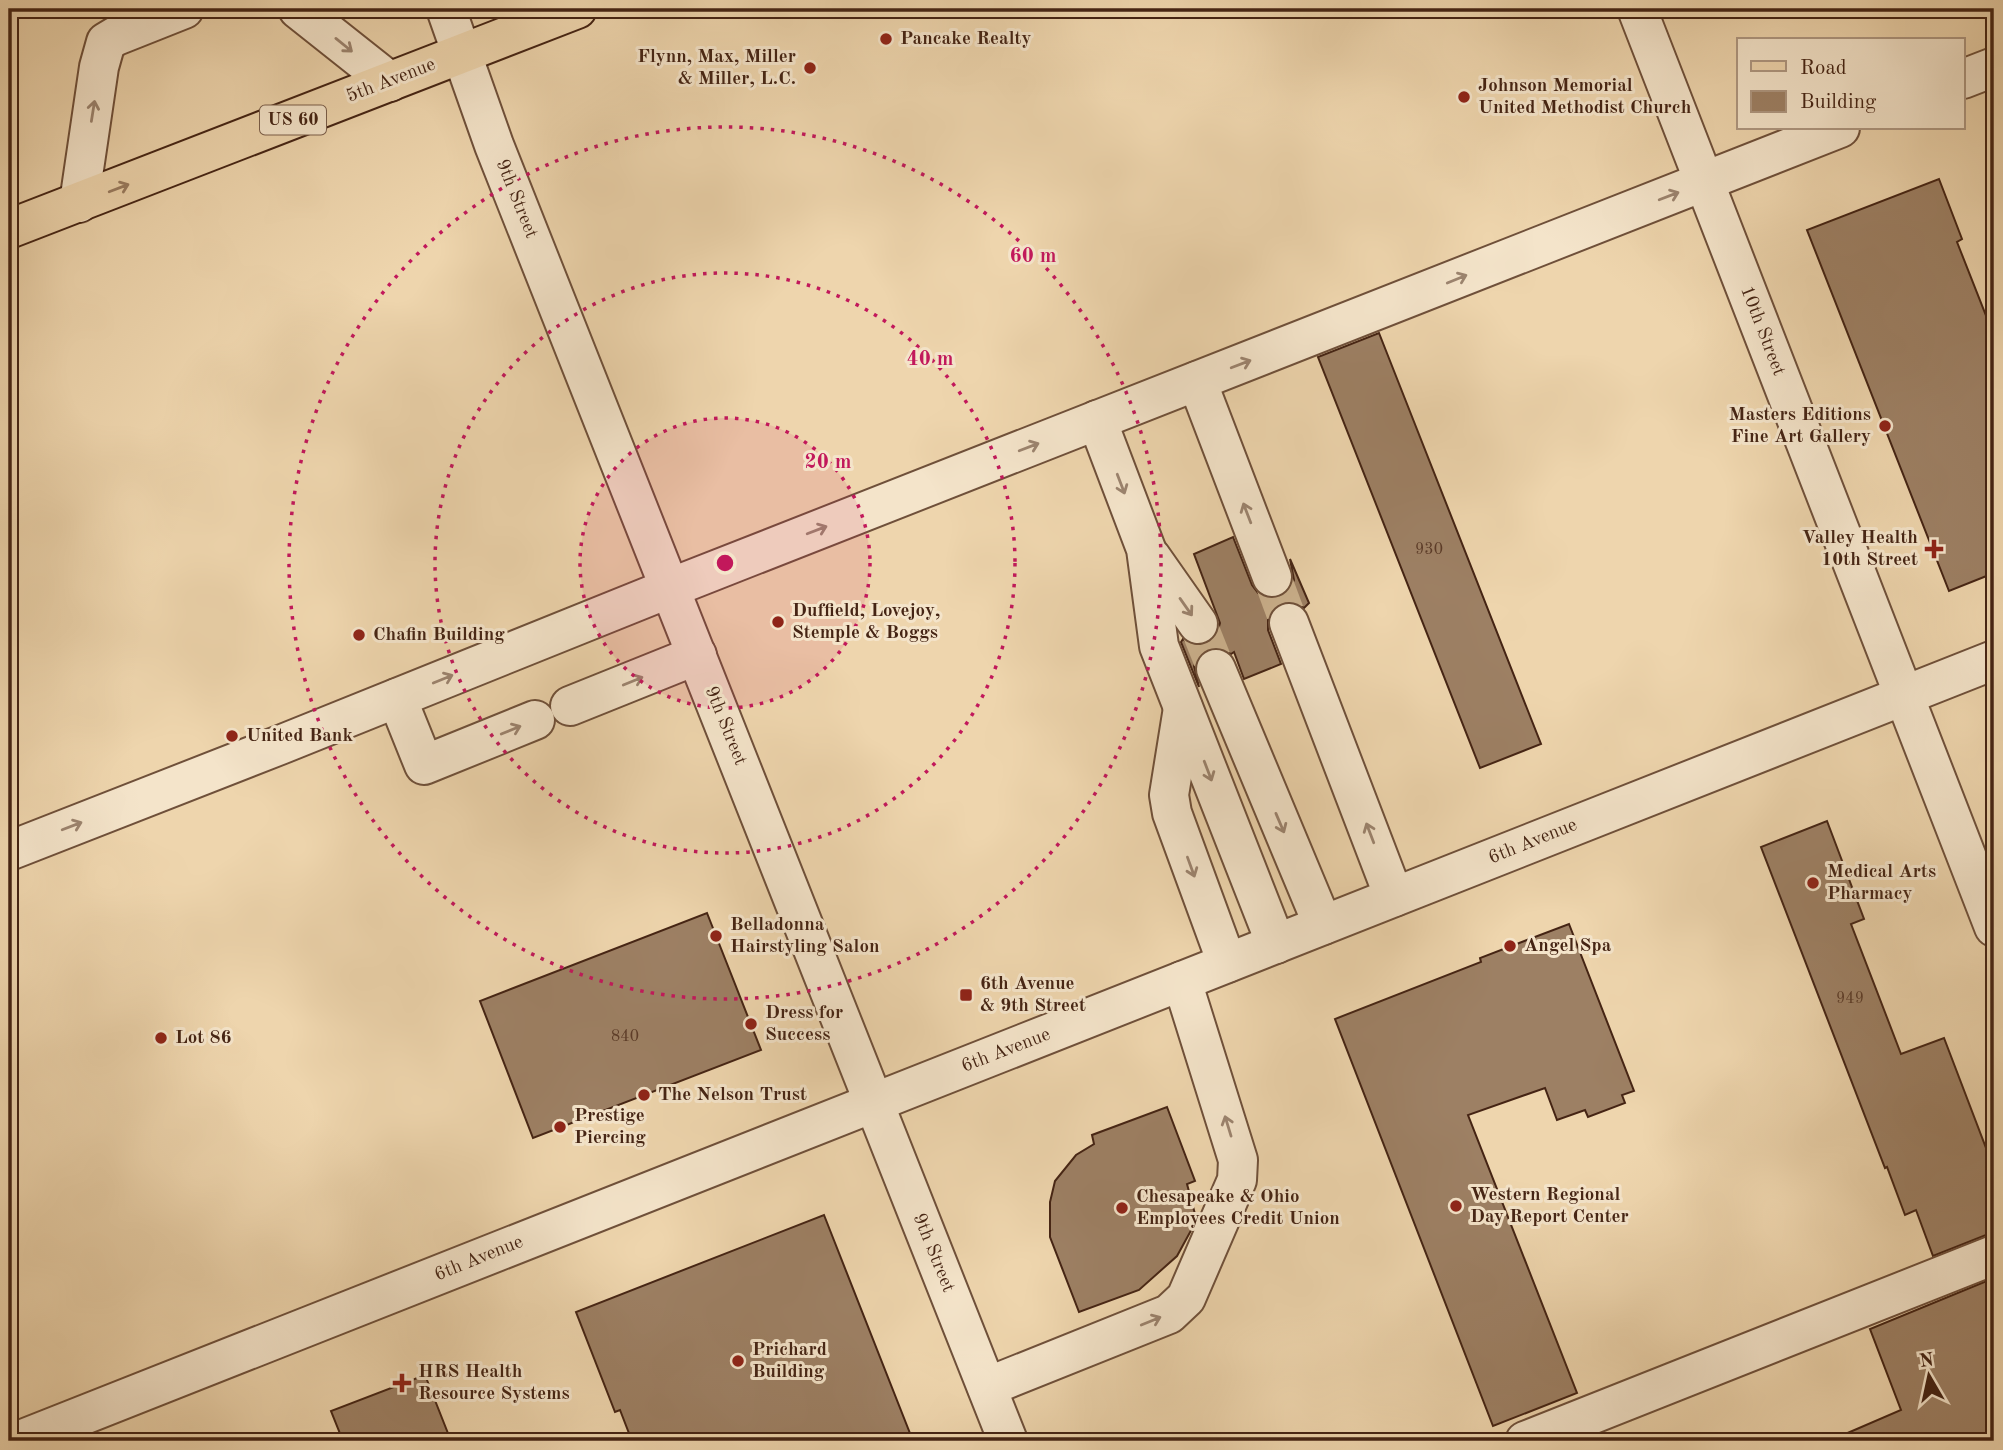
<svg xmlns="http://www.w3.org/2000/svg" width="2003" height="1450" font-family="'Old Standard TT',serif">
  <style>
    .building { fill: #9d8064; stroke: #452414; stroke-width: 2 }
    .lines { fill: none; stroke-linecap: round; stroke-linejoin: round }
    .minor-tunnel { stroke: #ccb28e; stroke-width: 38; stroke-dasharray: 38 19; stroke-linecap: butt }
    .minor-casing { stroke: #6f503a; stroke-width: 42 }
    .major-casing { stroke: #452414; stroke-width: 42 }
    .minor { stroke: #f4e4ca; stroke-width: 38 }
    .major { stroke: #eed5ad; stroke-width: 38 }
    .oneway { stroke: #9c846f }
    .oneway2 { stroke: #9a7c60 }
    .ring { fill: none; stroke: #c2185b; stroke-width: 3.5; stroke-dasharray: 3.5 7 }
    .poi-dot { fill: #8f2418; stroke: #f4e4ca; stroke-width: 2.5 }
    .labels { text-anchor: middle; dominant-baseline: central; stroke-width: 6; stroke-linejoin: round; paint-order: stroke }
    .number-label { font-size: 16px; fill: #5b3b28 }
    .shield { fill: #f4e4ca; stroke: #7a5e4b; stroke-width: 2 }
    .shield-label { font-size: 18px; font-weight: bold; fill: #452414 }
    .poi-label { font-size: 19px; font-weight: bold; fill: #452414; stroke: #f4e4ca; text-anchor: start }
    .street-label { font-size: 19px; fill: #452414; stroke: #f4e4ca }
    .centre { fill: #c2185b; stroke: #f4e4ca; stroke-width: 3.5 }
    .ring-label { font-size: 21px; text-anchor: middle; font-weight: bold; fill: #c2185b; stroke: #f4e4ca; stroke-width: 6; stroke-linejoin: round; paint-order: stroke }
  </style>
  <rect width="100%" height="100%" fill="#eed5ad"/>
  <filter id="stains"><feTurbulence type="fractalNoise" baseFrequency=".00286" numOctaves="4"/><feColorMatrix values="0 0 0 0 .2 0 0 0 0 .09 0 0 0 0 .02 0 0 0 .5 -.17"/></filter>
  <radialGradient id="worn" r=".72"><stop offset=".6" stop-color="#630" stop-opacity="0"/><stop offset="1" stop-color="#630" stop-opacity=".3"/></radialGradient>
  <g class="building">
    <polygon points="1939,179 1962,239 1957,242 1994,336 1994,573 1949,591 1807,230"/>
    <polygon points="1379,333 1541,744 1480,768 1318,357"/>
    <polygon points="1233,537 1252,585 1258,593 1269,599 1279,598 1288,591 1294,580 1290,559 1309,603 1304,608 1293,602 1282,602 1272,610 1268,619 1268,630 1281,664 1244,679 1234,652 1231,654 1219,647 1208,649 1199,655 1194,666 1199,687 1181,642 1183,639 1189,644 1199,646 1210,642 1217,634 1220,623 1194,554"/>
    <polygon points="1827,821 1864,919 1851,924 1901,1054 1944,1038 1994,1169 1994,1234 1986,1235 1933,1256 1916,1210 1905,1215 1887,1167 1885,1168 1761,847"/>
    <polygon points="707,913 761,1050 533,1138 480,1001"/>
    <polygon points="1569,924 1634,1091 1622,1095 1625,1103 1588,1117 1585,1110 1557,1120 1545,1088 1468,1115 1577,1393 1493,1426 1335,1019 1481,962 1480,958"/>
    <polygon points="1167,1107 1195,1181 1187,1184 1195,1214 1194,1225 1177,1256 1139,1290 1079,1312 1050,1237 1050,1202 1055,1181 1076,1155 1094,1144 1092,1135"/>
    <polygon points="824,1215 913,1441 632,1441 620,1410 615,1412 576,1312"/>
    <polygon points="1994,1278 1994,1441 1829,1441 1901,1410 1870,1329"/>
    <polygon points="425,1375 451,1441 343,1441 331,1411"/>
  </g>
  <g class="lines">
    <g class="minor-tunnel">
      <polyline points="1272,577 1289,623"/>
      <polyline points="1198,624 1216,669"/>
    </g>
    <defs>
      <g id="minor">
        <polyline points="298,9 390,82"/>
        <polyline points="446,9 494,145 1008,1441"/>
        <polyline points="1637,9 1994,927"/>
        <polyline points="1963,79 1994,67"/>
        <polyline points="79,203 99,67 106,42 116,36 184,9"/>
        <polyline points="1197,381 1272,577"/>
        <polyline points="1097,420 1146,549 1159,646 1276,944"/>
        <polyline points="1151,557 1198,624"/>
        <polyline points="1289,623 1394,897"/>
        <polyline points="1216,669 1323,925"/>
        <polyline points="397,698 424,765 535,720"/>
        <polyline points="570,706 697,655"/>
        <polyline points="1183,708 1169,795 1172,813 1227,963"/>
        <polyline points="9,851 280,745 670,588 1840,128"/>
        <polyline points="987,1387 1169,1314 1186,1298 1237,1180 1238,1160 1182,981"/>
        <polyline points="18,1441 1994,660"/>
        <polyline points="1525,1441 1994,1255"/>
      </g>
      <polyline id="major" points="9,229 577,9"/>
    </defs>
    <use href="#minor" class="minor-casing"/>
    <use href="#major" class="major-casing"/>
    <use href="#minor" class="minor"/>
    <use href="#major" class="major"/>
  </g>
  <defs><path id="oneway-shaft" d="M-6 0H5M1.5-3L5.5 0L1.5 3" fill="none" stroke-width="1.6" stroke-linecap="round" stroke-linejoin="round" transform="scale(1.75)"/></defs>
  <g class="oneway">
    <use href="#oneway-shaft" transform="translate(344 45) rotate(39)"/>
    <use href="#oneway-shaft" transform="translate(93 111) rotate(-81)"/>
    <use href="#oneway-shaft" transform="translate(1669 196) rotate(-21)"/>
    <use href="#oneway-shaft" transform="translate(1457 279) rotate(-22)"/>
    <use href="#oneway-shaft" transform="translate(1241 364) rotate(-21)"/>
    <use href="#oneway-shaft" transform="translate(1029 447) rotate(-21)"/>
    <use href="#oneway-shaft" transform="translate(1121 484) rotate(69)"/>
    <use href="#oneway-shaft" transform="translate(1247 513) rotate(-111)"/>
    <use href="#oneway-shaft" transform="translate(817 530) rotate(-21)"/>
    <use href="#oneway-shaft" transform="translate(1186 607) rotate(55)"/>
    <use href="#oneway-shaft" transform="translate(443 679) rotate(-22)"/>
    <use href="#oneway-shaft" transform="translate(633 681) rotate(-22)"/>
    <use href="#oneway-shaft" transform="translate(511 730) rotate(-22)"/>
    <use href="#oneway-shaft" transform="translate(1208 771) rotate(69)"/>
    <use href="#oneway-shaft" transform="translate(1280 823) rotate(67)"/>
    <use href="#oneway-shaft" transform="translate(72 826) rotate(-21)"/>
    <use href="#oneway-shaft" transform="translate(1370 833) rotate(-111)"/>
    <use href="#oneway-shaft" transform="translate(1191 867) rotate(70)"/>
    <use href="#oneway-shaft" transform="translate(1228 1126) rotate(-107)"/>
    <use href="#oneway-shaft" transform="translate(1151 1321) rotate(-22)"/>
  </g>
  <use class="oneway2" href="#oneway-shaft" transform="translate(119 188) rotate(-21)"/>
  <circle cx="725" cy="563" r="145" fill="#c2185b" fill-opacity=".12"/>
  <g class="ring">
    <circle cx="725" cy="563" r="145"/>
    <circle cx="725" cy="563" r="290"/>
    <circle cx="725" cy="563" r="436"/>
  </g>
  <g class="poi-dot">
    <circle cx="886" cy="39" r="7"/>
    <circle cx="810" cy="68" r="7"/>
    <circle cx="1464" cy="97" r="7"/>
    <circle cx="1885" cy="426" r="7"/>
    <path d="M1930.5 538.5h7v7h7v7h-7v7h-7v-7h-7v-7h7z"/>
    <circle cx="778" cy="622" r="7"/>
    <circle cx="359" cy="635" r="7"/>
    <circle cx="232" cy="736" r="7"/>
    <circle cx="1813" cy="883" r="7"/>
    <circle cx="716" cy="936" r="7"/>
    <circle cx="1510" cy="946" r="7"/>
    <rect x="959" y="988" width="14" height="14" rx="3.5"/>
    <circle cx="751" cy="1024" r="7"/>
    <circle cx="161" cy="1038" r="7"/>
    <circle cx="644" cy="1095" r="7"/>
    <circle cx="560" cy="1127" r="7"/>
    <circle cx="1456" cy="1206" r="7"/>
    <circle cx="1122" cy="1208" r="7"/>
    <circle cx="738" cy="1361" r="7"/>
    <path d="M398.5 1372.5h7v7h7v7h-7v7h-7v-7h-7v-7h7z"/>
  </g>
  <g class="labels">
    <g class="number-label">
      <text x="1429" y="550">930</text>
      <text x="1850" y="999">949</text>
      <text x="625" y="1037">840</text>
    </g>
    <rect class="shield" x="260" y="105.5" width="66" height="29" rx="5"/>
    <g class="shield-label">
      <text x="293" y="120">US 60</text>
    </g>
    <g class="poi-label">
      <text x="900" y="39">Pancake Realty</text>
      <text x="796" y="57" text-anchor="end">Flynn, Max, Miller<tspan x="796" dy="22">&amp; Miller, L.C.</tspan></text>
      <text x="1478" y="86">Johnson Memorial<tspan x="1478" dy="22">United Methodist Church</tspan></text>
      <text x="1871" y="415" text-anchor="end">Masters Editions<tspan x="1871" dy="22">Fine Art Gallery</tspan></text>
      <text x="1918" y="538" text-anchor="end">Valley Health<tspan x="1918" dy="22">10th Street</tspan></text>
      <text x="792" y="611">Duffield, Lovejoy,<tspan x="792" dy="22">Stemple &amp; Boggs</tspan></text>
      <text x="373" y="635">Chafin Building</text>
      <text x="246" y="736">United Bank</text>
      <text x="1827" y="872">Medical Arts<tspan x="1827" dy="22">Pharmacy</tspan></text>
      <text x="730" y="925">Belladonna<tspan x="730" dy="22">Hairstyling Salon</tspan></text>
      <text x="1524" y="946">Angel Spa</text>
      <text x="980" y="984">6th Avenue<tspan x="980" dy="22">&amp; 9th Street</tspan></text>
      <text x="765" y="1013">Dress for<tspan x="765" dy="22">Success</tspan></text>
      <text x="175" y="1038">Lot 86</text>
      <text x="658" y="1095">The Nelson Trust</text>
      <text x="574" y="1116">Prestige<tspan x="574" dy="22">Piercing</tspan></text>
      <text x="1470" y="1195">Western Regional<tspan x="1470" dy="22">Day Report Center</tspan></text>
      <text x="1136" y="1197">Chesapeake &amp; Ohio<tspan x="1136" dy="22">Employees Credit Union</tspan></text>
      <text x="752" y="1350">Prichard<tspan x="752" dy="22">Building</tspan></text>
      <text x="418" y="1372">HRS Health<tspan x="418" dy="22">Resource Systems</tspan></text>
    </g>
    <g class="street-label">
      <text transform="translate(391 81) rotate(-21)">5th Avenue</text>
      <text transform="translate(516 199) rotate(68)">9th Street</text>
      <text transform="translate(1762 331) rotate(69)">10th Street</text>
      <text transform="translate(725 726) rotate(68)">9th Street</text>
      <text transform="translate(1533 842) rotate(-22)">6th Avenue</text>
      <text transform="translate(1006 1051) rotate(-21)">6th Avenue</text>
      <text transform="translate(933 1253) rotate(68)">9th Street</text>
      <text transform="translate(479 1259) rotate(-22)">6th Avenue</text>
    </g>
  </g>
  <circle cx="725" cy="563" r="10" class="centre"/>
  <g class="ring-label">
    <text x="1033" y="262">60 m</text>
    <text x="930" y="365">40 m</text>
    <text x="828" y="468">20 m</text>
  </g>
  <rect width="2003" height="1450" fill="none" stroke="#eed5ad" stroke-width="35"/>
  <rect x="10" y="10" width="1982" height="1429" fill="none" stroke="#452414" stroke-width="3.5"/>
  <rect x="18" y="18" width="1968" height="1415" fill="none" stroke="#452414" stroke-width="2"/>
  <rect x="1737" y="38" width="228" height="91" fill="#f4e4ca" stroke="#ae9781" stroke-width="2"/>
  <rect x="1751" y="61" width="35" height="10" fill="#eed5ad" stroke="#ae9781" stroke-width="2"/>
  <text x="1800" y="74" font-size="21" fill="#452414">Road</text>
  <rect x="1751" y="91" width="35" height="21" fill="#9d8064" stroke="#ae9781" stroke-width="2"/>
  <text x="1800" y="108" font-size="21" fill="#452414">Building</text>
  <g transform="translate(1929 1376) rotate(351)" stroke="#f4e4ca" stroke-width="5" paint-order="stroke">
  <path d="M0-5L12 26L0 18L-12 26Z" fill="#452414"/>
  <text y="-10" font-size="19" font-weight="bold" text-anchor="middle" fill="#452414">N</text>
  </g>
  <rect width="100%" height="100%" filter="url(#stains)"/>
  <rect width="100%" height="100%" fill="url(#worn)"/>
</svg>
